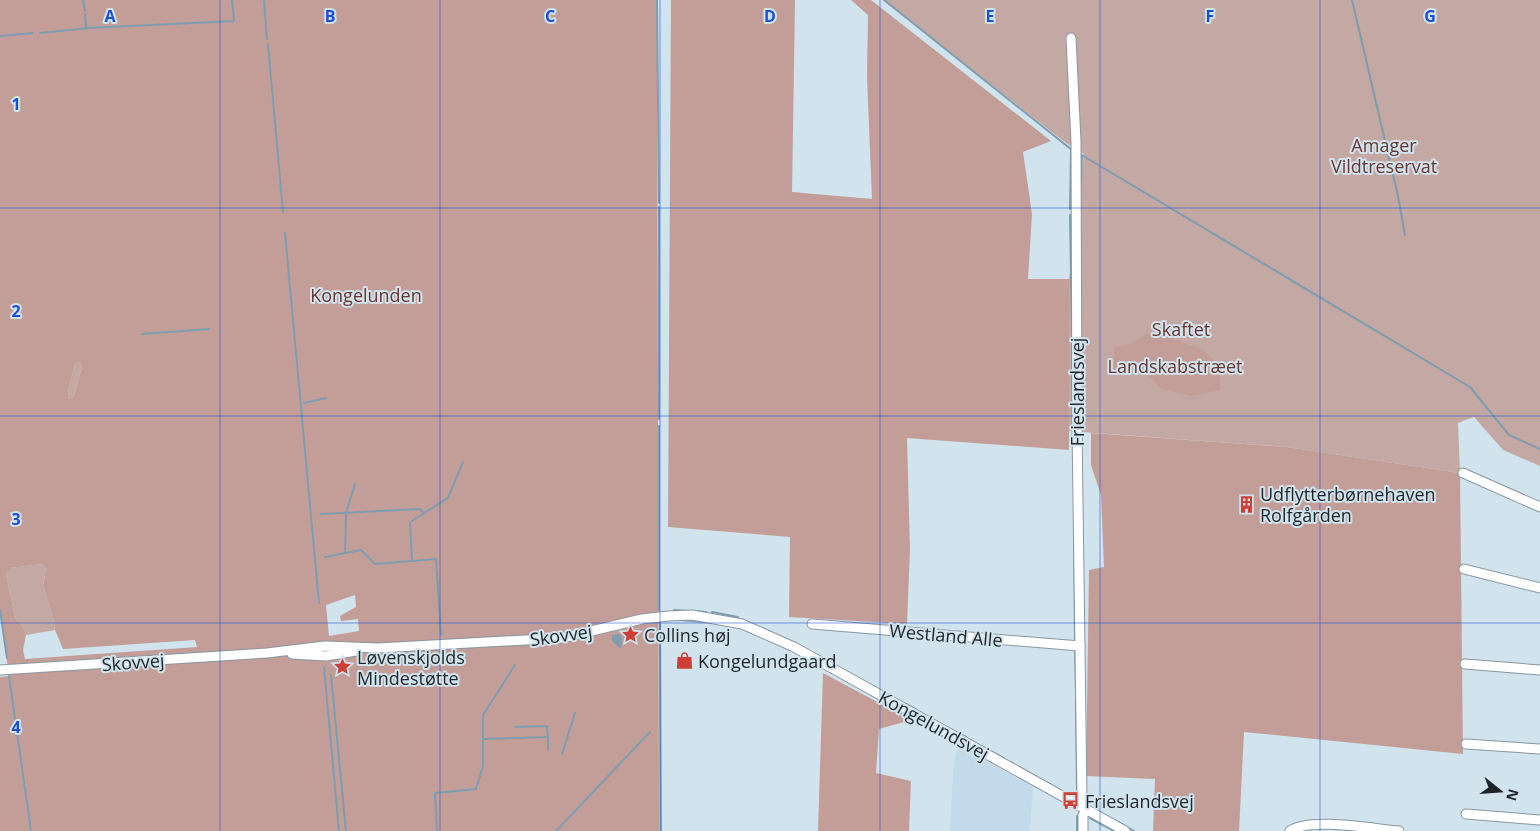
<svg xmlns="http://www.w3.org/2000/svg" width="1540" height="831" font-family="'Open Sans',sans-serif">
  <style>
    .built { fill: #c2daea }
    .green { fill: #c4a8a3 }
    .forest { fill: #c39e99; fill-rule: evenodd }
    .water { fill: #7e9db0 }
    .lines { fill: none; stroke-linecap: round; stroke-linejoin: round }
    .stream { stroke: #7e9db0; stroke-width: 2 }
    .minor-casing { stroke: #8897a1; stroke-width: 11 }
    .minor { stroke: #fff; stroke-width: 9 }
    .grid { fill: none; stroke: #1d4ed8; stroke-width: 1; stroke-opacity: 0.55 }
    .labels { text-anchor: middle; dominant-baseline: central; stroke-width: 4; stroke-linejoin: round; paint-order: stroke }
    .park-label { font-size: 18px; fill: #693630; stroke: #d1e3ed }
    .street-label { font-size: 18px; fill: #1f2529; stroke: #d1e3ed }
    .poi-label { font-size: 18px; fill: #1f2529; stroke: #d1e3ed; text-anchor: start }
    .grid-label { font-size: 16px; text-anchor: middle; font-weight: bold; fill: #1d4ed8; stroke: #d1e3ed; stroke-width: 4; stroke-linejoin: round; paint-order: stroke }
  </style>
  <rect width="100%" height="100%" fill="#d1e3ed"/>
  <polygon class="built" points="959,746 1033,787 1030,831 950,831 954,761"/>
  <g class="green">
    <polygon points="883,0 1540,0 1540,466 1503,450 1474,417 1458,423 1460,473 1287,447 1068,431 1069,279 1084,154 1066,143"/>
    <polygon points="79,362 82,366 74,396 69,399 68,392 75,364"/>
    <polygon points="42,564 46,569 43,586 53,617 55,630 26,635 23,627 15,617 6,574 9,568"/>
  </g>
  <g class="forest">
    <path d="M 0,0 L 657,0 L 659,831 L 0,831 L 0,677 L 9,676 L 0,610 ZM 79,362 L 82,366 L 74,396 L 69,399 L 68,392 L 75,364 ZM 42,564 L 46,569 L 43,586 L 53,617 L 55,630 L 63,649 L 195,640 L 197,647 L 25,659 L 23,650 L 26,635 L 23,627 L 15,617 L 6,574 L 10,568 ZM 355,595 L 356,607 L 340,616 L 341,621 L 358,619 L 359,631 L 329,636 L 326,605 Z"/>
    <polygon points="671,0 795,0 792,192 872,199 867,77 868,15 851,0 871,0 1051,141 1023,152 1032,214 1028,279 1069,279 1069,450 907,438 910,549 907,624 789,617 790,537 668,527"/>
    <polygon points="1147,334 1171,338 1204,350 1219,368 1221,390 1191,396 1161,389 1147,373 1114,369 1114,347 1128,345"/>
    <polygon points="1091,433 1287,447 1460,473 1463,754 1244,732 1239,831 1153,831 1155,779 1086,776 1089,570 1104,567 1101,495 1091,465"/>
    <polygon points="823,673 911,720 879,729 876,773 911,781 909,831 818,831"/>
  </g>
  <polygon class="water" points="618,634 621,635 622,641 621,649 612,641 612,635"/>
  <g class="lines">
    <g class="stream">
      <polyline points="83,0 85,11"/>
      <polyline points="264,0 267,39"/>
      <polyline points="657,0 659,203"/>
      <polyline points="884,0 1072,150"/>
      <polyline points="1352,0 1398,196 1405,235"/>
      <polyline points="85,14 86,28"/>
      <polyline points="40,33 89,28 234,21 232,0"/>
      <polyline points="0,36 33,33"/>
      <polyline points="268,44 283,212"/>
      <polyline points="1080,154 1470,387 1509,435 1540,449"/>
      <polyline points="1081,183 1082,156"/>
      <polyline points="659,207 659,419"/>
      <polyline points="1070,209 1071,149"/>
      <polyline points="1070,215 1072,334"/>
      <polyline points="285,233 319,603"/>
      <polyline points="142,334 209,329"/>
      <polyline points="1072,338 1072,388"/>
      <polyline points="304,403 326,398"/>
      <polyline points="659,426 659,610"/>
      <polyline points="321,514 420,509 424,513"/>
      <polyline points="1074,518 1075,643"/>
      <polyline points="345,553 346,513 355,484"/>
      <polyline points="325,557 361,550 375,564 412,561"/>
      <polyline points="0,610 7,658"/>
      <polyline points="674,610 689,611"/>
      <polyline points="694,611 706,612"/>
      <polyline points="712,612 738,617"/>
      <polyline points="681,620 704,622"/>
      <polyline points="660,621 661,831"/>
      <polyline points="441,635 436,559 412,561 410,522 448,498 463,462"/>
      <polyline points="1075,648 1076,691"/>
      <polyline points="324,667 339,831"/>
      <polyline points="331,675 346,831"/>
      <polyline points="9,676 31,831"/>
      <polyline points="1076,697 1077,794"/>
      <polyline points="878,700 906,716"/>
      <polyline points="906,704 917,710"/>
      <polyline points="911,719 958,744"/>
      <polyline points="962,735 966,737"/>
      <polyline points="548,737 548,750"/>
      <polyline points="483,739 548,737 547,726 515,727"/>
      <polyline points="971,740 975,743"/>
      <polyline points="981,746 1005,759"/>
      <polyline points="562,754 575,713"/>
      <polyline points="1011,762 1014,764"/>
      <polyline points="1019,767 1071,796"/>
      <polyline points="1077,816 1077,831"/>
      <polyline points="1090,818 1114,831"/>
      <polyline points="1115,820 1134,831"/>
      <polyline points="437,831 435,793 476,789 483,766 483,715 515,665"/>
      <polyline points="556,831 650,732"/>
    </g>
    <defs>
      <g id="minor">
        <polyline points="1071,38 1076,142 1077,426 1082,800 1080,806"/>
        <polyline points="1463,473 1540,507"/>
        <polyline points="1464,569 1540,588"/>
        <polyline points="812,624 1080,646"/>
        <polyline points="292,654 326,656 356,651"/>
        <polyline points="1465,664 1540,670"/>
        <polyline points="0,670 267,653 325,646 378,648 562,638 642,619 668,616 692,615 742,624 794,647 1125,831"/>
        <polyline points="1466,744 1540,749"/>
        <polyline points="1466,814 1540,820"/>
        <polyline points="1083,831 1083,815 1086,810"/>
        <path d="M 1290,831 C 1310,817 1374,829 1399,831"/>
      </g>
    </defs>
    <use href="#minor" class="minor-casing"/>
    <use href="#minor" class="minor"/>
  </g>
  <path class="grid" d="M 220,0 L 220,831M 440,0 L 440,831M 660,0 L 660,831M 880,0 L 880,831M 1100,0 L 1100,831M 1320,0 L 1320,831M 0,208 L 1540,208M 0,416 L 1540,416M 0,623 L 1540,623"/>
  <defs>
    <symbol id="building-bare" viewBox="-9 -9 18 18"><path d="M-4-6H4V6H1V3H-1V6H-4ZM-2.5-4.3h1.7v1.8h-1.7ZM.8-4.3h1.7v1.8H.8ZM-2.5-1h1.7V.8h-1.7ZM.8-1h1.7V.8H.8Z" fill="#cd3f37" stroke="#d1e3ed" stroke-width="2.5" paint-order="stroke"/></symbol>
    <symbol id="sight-bare" viewBox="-9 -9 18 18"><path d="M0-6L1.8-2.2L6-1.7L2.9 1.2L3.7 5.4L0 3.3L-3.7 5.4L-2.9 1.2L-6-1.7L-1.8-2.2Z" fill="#cd3f37" stroke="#d1e3ed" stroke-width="2.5" paint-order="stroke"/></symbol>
    <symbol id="shop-bare" viewBox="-9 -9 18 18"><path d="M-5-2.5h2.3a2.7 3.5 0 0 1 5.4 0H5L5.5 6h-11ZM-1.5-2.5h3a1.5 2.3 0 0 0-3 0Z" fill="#cd3f37" stroke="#d1e3ed" stroke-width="2.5" paint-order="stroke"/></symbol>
    <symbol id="bus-bare" viewBox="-9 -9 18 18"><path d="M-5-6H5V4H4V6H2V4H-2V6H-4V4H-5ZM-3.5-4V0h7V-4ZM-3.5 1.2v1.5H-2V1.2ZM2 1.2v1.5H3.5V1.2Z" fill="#cd3f37" stroke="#d1e3ed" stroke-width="2.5" paint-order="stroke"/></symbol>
  </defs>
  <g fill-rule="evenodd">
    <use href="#building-bare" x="1234" y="492" width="25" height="25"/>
    <use href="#sight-bare" x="618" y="622" width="25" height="25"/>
    <use href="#shop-bare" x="672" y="648" width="25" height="25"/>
    <use href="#sight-bare" x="330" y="654" width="25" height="25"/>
    <use href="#bus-bare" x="1058" y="788" width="25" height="25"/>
  </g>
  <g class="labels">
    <g class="park-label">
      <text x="1384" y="145">Amager<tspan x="1384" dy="21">Vildtreservat</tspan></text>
      <text x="366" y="295">Kongelunden</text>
      <text x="1181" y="329">Skaftet</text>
      <text x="1175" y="366">Landskabstræet</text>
    </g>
    <g class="street-label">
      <text transform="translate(1077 392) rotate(-90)">Frieslandsvej</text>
      <text transform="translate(561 635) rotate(-8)">Skovvej</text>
      <text transform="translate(946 635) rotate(5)">Westland Alle</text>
      <text transform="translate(133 662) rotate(-4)">Skovvej</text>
      <text transform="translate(934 725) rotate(29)">Kongelundsvej</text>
    </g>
    <g class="poi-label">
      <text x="1260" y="494">Udflytterbørnehaven<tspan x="1260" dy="21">Rolfgården</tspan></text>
      <text x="644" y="635">Collins høj</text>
      <text x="357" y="657">Løvenskjolds<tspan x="357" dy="21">Mindestøtte</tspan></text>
      <text x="698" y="661">Kongelundgaard</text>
      <text x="1085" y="801">Frieslandsvej</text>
    </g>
  </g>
  <g class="grid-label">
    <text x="110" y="22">A</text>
    <text x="330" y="22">B</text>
    <text x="550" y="22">C</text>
    <text x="770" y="22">D</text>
    <text x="990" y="22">E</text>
    <text x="1210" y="22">F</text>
    <text x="1430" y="22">G</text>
    <text x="16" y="110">1</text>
    <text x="16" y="317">2</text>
    <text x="16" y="525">3</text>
    <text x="16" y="733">4</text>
  </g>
  <g transform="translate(1500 791) rotate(107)" stroke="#d1e3ed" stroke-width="4" paint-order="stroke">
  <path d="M0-4L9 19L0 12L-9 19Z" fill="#1f2529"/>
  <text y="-8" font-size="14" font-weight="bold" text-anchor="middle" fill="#1f2529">N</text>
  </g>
</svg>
